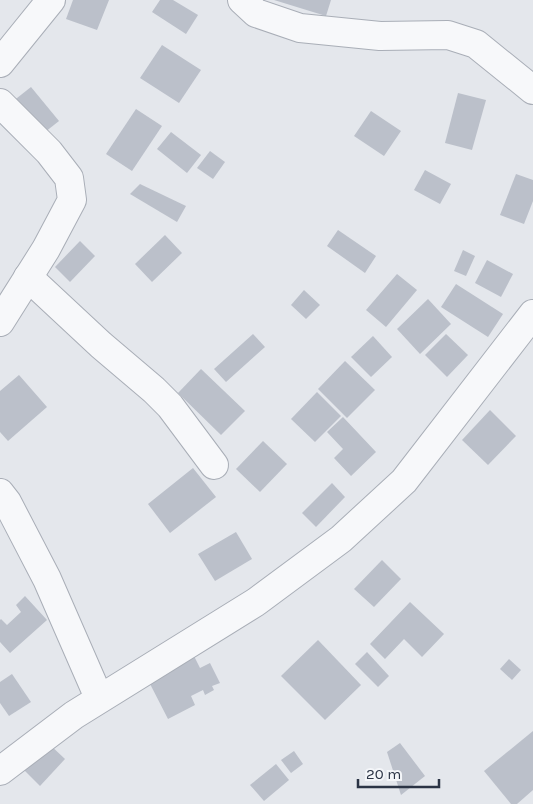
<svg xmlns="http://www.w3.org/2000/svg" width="533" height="804" font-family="Karla,sans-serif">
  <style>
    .building { fill: #bbc0ca }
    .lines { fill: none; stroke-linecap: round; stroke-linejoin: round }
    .minor-casing { stroke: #a9aeb7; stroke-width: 30 }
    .minor { stroke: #f7f8fa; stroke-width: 28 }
  </style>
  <rect width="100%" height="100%" fill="#e4e7ec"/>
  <g class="building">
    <polygon points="73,0 109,0 97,30 66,19"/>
    <polygon points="160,0 173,0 198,15 186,34 152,12"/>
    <polygon points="274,0 331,0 326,16"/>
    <polygon points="162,45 201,70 179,103 140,78"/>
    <polygon points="31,87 59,121 40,136 12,102"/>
    <polygon points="458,93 486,100 472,150 445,143"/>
    <polygon points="136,109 162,126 132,171 106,154"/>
    <polygon points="371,111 401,131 384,156 354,136"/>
    <polygon points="171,132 201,155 187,173 157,149"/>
    <polygon points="210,151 225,162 213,179 197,168"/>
    <polygon points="425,170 451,184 440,204 414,190"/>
    <polygon points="516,174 533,180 533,201 524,224 500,215"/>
    <polygon points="140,184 186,206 177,222 130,194"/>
    <polygon points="338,230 376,256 365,273 327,246"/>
    <polygon points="165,235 182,253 152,282 135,264"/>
    <polygon points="80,241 95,256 70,282 55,267"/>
    <polygon points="463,250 475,256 466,276 454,271"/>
    <polygon points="487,260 513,274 501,297 475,283"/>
    <polygon points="397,274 417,290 386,327 366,310"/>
    <polygon points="456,284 503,314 488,337 441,307"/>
    <polygon points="304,290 320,305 306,319 291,305"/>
    <polygon points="428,299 451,324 420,354 397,329"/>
    <polygon points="253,334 265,347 226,382 214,369"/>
    <polygon points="446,334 468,355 447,377 425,355"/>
    <polygon points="373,336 392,357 371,377 351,357"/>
    <polygon points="345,361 375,390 347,418 318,389"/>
    <polygon points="201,369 245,411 221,435 178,393"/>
    <polygon points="19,375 47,407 8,441 0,432 0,391"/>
    <polygon points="317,392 341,416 315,442 291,419"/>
    <polygon points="490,410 516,436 488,465 462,440"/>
    <polygon points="343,417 376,452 351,476 334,458 343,449 327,432"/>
    <polygon points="263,441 287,464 260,492 236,469"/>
    <polygon points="193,468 216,497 170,533 148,504"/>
    <polygon points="332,483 345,497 316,527 302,513"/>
    <polygon points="236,532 252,559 215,581 198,554"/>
    <polygon points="382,560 401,579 374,607 354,589"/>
    <polygon points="25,596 47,620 10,653 0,642 0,620 1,619 7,625 21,612 16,605"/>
    <polygon points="410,602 444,634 422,657 404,639 385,659 370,644"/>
    <polygon points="318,640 361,685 325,720 281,676"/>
    <polygon points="191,650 200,668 210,663 220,683 212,686 214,690 205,695 203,690 191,696 195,705 168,719 148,680"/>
    <polygon points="367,652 389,676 378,687 355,664"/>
    <polygon points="509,659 521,670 512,680 500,669"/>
    <polygon points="12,674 31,702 9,716 0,703 0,682"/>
    <polygon points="533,731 533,790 517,804 511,804 484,771"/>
    <polygon points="48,743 65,759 40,786 23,769"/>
    <polygon points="400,743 425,776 401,795 387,752"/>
    <polygon points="294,751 303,764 291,773 281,760"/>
    <polygon points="276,764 289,780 264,801 250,785"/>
  </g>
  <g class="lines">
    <defs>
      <g id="minor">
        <polyline points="242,0 256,13 300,28 380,36 448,35 476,44 533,90"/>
        <polyline points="0,63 51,0"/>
        <polyline points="0,103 49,152 69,178 72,200 46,249 0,322"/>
        <polyline points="28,277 101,345 154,390 170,406 214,465"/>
        <polyline points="0,493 7,502 47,579 99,698"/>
        <polyline points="0,771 74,715 256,602 341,539 404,481 533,314"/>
      </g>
    </defs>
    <use href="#minor" class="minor-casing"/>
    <use href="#minor" class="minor"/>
  </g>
  <path d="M358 779v8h81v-8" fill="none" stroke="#2b3445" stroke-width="2.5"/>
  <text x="366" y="779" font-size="15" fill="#2b3445" stroke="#f4f6f9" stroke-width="4" paint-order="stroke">20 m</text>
</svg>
